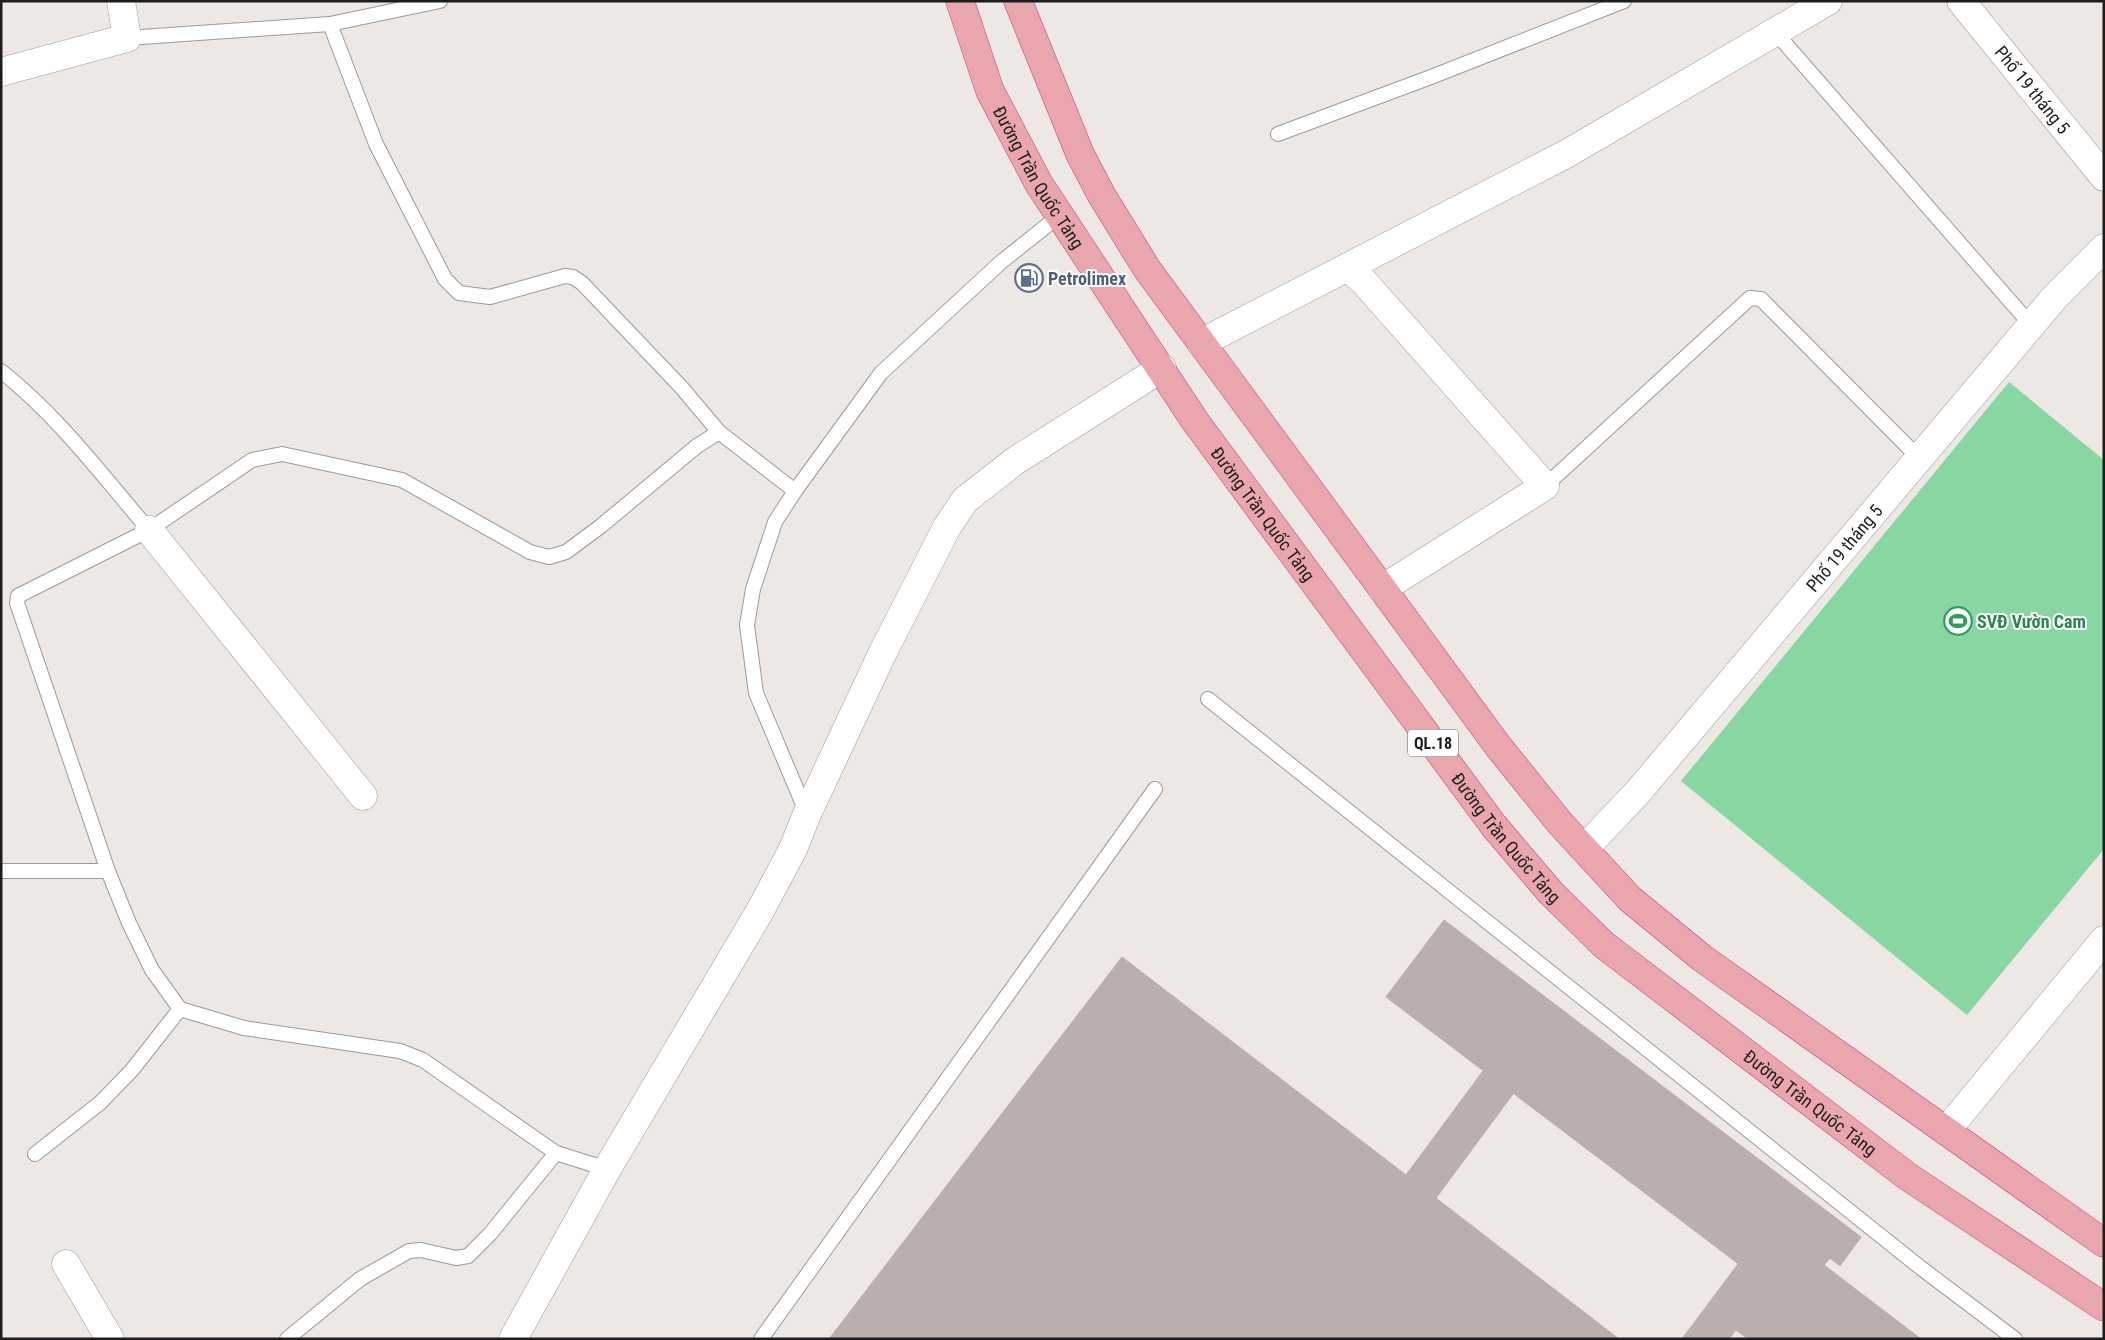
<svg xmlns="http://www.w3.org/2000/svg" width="2105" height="1340" font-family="'Roboto Condensed',sans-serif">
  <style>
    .pitch { fill: #88d6a1 }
    .building { fill: #baafad; stroke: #beaba8 }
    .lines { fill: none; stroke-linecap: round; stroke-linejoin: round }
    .service-casing { stroke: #9a9a9a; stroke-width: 16 }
    .minor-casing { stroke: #9a9a9a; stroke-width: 29 }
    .trunk-casing { stroke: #ca3394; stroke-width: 29 }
    .service { stroke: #fff; stroke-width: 14 }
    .minor { stroke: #fff; stroke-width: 28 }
    .trunk { stroke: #e9a6ad; stroke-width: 28 }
    .labels { text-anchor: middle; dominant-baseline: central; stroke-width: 4; stroke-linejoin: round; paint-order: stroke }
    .shield { fill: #fff; stroke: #616161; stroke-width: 1 }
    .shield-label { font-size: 16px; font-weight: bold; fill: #1d1d1d }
    .street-label { font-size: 18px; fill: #1d1d1d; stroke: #fff }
    .service-label { font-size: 18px; font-weight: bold; fill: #4e5e75; stroke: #fff; text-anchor: start }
    .leisure-label { font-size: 18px; font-weight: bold; fill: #27864d; stroke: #fff; text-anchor: start }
  </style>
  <rect width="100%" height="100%" fill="#eee8e4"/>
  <polygon class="pitch" points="2009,382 2104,460 2104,849 1967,1015 1681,781"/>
  <g class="building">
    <polygon points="1444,920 1861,1237 1840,1266 1830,1258 1824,1265 1921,1339 1748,1339 1736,1330 1769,1287 1386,997"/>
    <polygon points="1122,957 1406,1175 1619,1339 829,1339"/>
    <polygon points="1483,1071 1513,1094 1436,1198 1406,1175"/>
    <polygon points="1738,1264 1769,1287 1729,1339 1682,1339"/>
  </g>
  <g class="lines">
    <defs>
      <g id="service">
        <polyline points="330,24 376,144 445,279 459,293 490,297 565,276 573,277 582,283 682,388 719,432"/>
        <polyline points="1776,33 2031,325"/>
        <polyline points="127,38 330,24 440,1"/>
        <polyline points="1278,134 1431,77 1624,1"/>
        <path d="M 1,371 C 58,416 102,475 149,530"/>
        <polyline points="1545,486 1750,298 1761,299 1919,458"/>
        <polyline points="1208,699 1921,1268 2015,1339"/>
        <polyline points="807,814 756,693 747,625 753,589 775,522 795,491 881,373 1000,263 1060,215"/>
        <polyline points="1,871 108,871"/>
        <polyline points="35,1154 100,1103 132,1070 180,1009"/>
        <polyline points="607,1169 556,1153 423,1060 400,1051 244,1028 180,1009 152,970 129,923 108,871 17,603 18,596 149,530 252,460 282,454 402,480 530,552 549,557 566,552 601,526 697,446 719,432 795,491"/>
        <polyline points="287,1339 360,1279 409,1251 421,1250 456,1258 468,1256 490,1234 556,1153"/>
        <polyline points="761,1339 1155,789"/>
      </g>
      <g id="minor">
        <path id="s1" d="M 1961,1 L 2104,177"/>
        <polyline points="1,72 127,38 121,1"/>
        <polyline points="1348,267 1365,283 1545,486 1382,589"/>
        <polyline points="1201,343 1568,153 1828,1"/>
        <polyline points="149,530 363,796"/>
        <path id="s2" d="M 1584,849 L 1638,792 L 2055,297 L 2104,248"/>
        <polyline points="1946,1131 2104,940"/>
        <polyline points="66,1264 110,1339"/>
        <polyline points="513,1339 607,1169 760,911 793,849 807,814 883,652 947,527 965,500 1015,461 1162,368"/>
      </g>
      <g id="trunk">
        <path id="s3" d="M 960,1 L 990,91 L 1039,184 L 1195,421 L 1494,826 L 1551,893 L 1604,945 L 1907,1176 L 2104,1307"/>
        <polyline points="1018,1 1080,154 1102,196 1147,269 1498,746 1559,822 1630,899 1702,958 2104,1243"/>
      </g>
    </defs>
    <use href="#service" class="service-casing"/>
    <use href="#minor" class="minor-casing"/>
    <use href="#trunk" class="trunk-casing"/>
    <use href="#service" class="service"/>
    <use href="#minor" class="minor"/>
    <use href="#trunk" class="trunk"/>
  </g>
  <defs>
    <symbol id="fuel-ring" viewBox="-11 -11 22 22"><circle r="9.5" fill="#fff" stroke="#5c6f8a" stroke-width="1.5"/><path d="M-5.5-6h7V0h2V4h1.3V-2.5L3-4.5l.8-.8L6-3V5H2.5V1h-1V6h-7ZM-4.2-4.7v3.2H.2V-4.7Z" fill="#5c6f8a"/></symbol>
    <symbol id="stadium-ring" viewBox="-11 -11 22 22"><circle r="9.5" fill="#fff" stroke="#2e9e5b" stroke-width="1.5"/><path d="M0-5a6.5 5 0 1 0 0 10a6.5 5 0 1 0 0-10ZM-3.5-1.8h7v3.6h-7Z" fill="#2e9e5b"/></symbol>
  </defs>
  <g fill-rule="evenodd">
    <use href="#fuel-ring" x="1013" y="262" width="32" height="32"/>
    <use href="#stadium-ring" x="1942" y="605" width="32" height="32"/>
  </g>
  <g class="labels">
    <rect class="shield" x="1408" y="729.5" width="50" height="27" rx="4"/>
    <g class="shield-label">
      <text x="1433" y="743">QL.18</text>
    </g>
    <g class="street-label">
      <text stroke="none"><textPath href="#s1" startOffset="114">Phố 19 tháng 5</textPath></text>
      <text stroke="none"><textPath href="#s3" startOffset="194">Đường Trần Quốc Tảng</textPath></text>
      <text stroke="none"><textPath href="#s3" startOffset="599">Đường Trần Quốc Tảng</textPath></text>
      <text stroke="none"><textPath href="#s2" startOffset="398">Phố 19 tháng 5</textPath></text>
      <text stroke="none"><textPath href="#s3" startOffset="1004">Đường Trần Quốc Tảng</textPath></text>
      <text stroke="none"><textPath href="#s3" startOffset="1409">Đường Trần Quốc Tảng</textPath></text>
    </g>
    <g class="service-label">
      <text x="1048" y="278">Petrolimex</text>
    </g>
    <g class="leisure-label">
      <text x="1977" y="621">SVĐ Vườn Cam</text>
    </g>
  </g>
  <rect width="2105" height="1340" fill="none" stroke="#1d1d1d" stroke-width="5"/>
</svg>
